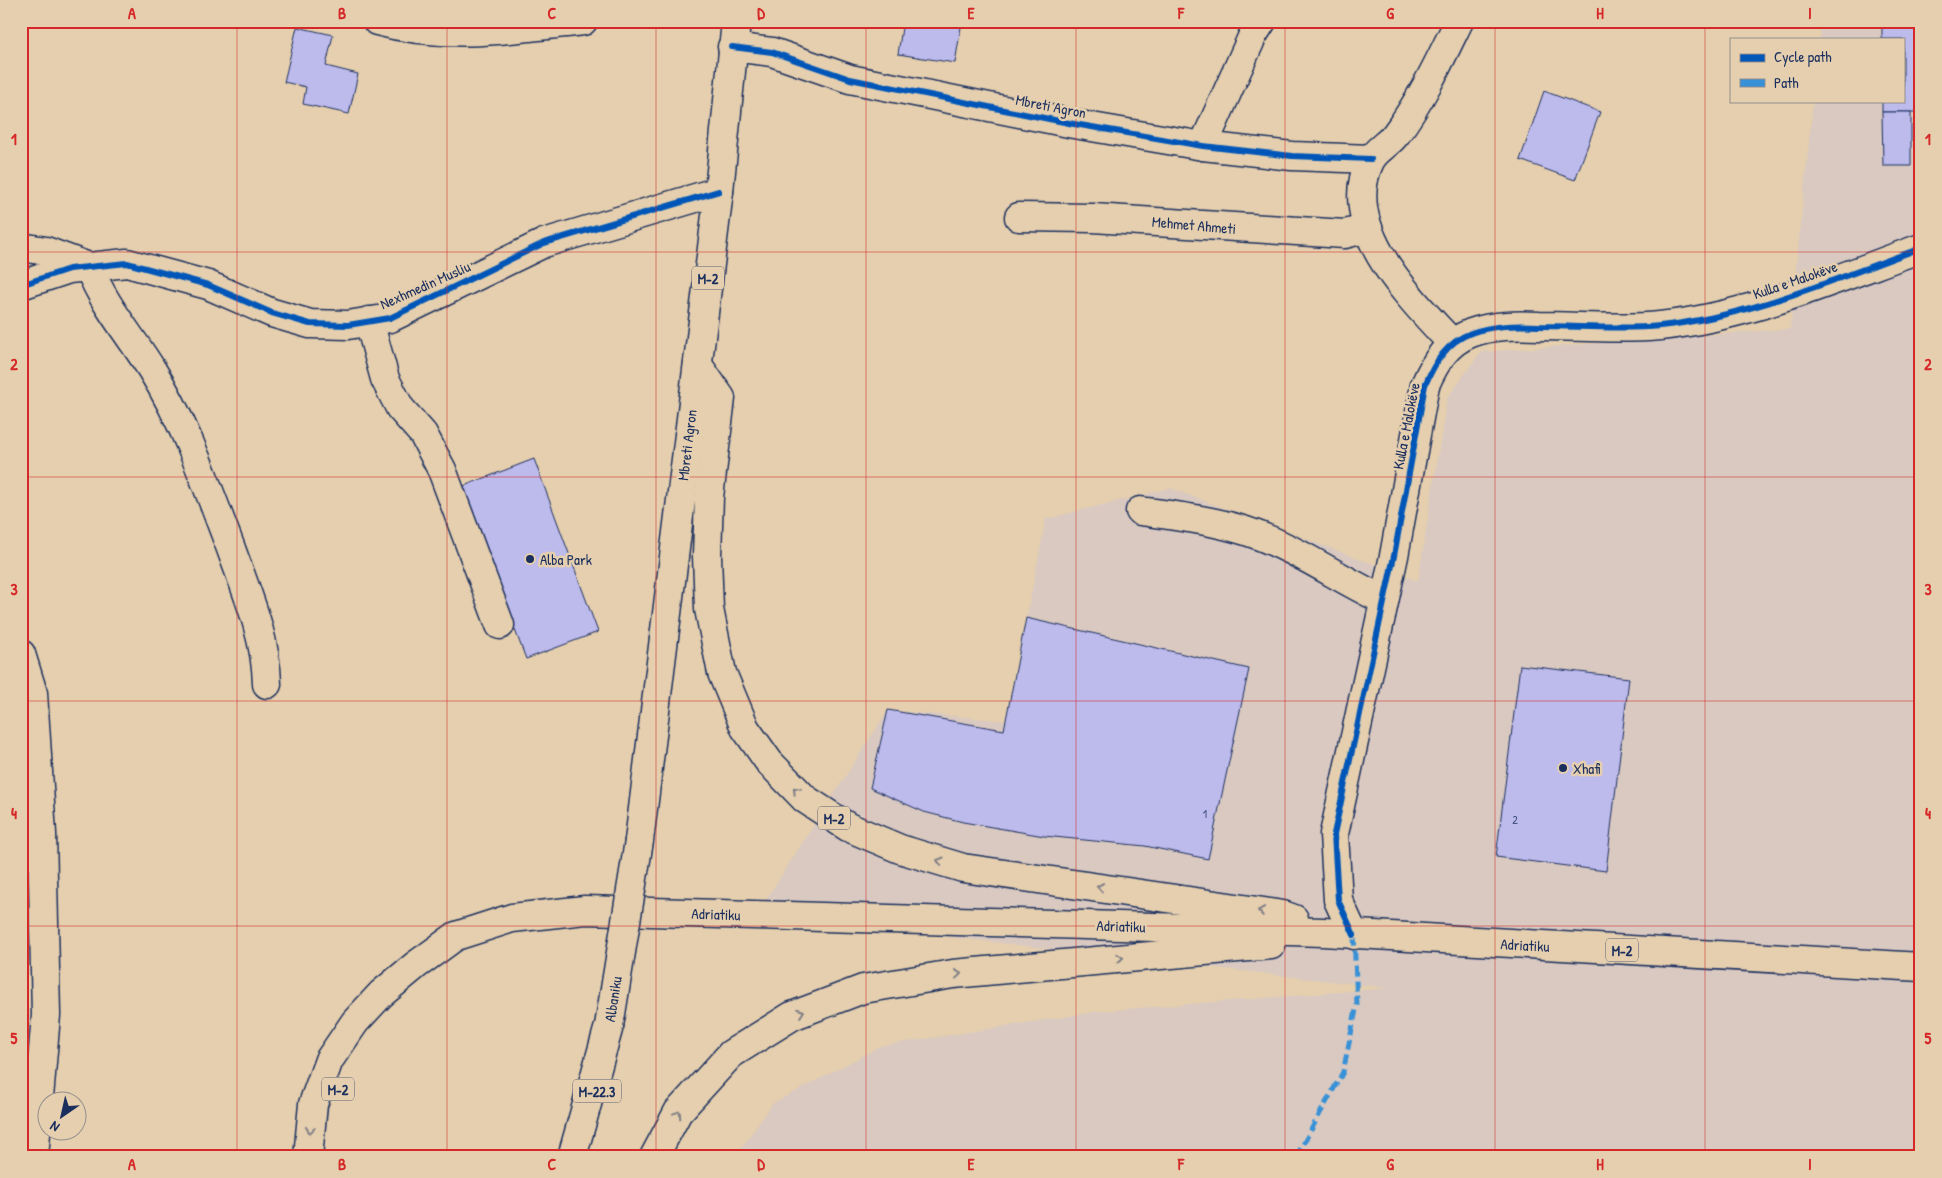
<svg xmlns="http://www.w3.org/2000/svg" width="1942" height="1178" font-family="'Patrick Hand',sans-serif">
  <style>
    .built { fill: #d9c9c1 }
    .building { fill: #bdbaec; stroke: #1b2f5e }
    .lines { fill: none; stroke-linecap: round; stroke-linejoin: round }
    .minor-casing { stroke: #1b2f5e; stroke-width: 31 }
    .major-casing { stroke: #1b2f5e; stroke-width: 31 }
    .minor { stroke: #e5cfae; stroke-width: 28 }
    .major { stroke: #e5cfae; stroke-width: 28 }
    .major-bridge-casing { stroke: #1b2f5e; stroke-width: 31; stroke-linecap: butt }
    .major-bridge { stroke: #e5cfae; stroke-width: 28 }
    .quiet { stroke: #3891d7; stroke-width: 5; stroke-dasharray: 10 5; stroke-linecap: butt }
    .cycleway-casing { stroke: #e5cfae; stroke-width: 9 }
    .cycleway { stroke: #0057b8; stroke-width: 6 }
    .oneway { stroke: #807f86 }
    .grid { fill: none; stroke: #d62828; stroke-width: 1; stroke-opacity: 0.55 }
    .poi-dot { fill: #1b2f5e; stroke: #e5cfae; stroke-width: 2 }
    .labels { text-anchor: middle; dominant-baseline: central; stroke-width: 5; stroke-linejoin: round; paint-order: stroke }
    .number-label { font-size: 12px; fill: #445282 }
    .shield { fill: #e5cfae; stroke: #585f76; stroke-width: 1 }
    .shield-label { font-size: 14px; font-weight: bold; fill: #1b2f5e }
    .street-label { font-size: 15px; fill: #1b2f5e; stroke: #e5cfae }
    .poi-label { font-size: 15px; fill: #1b2f5e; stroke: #e5cfae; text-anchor: start }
    .neatline { fill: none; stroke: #d62828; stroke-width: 2 }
    .grid-label { font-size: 16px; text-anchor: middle; font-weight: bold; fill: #d62828 }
  </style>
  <rect width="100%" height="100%" fill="#e5cfae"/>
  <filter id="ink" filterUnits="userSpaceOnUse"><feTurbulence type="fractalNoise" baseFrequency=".02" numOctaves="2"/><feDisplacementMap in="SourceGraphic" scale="10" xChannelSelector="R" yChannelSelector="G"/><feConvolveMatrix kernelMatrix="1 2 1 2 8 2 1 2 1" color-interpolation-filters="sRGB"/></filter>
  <g filter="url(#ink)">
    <polygon class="built" points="1821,21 1921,21 1921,1157 735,1157 772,1104 881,1046 1101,1011 1390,988 756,915 888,710 1006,721 1046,519 1170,488 1418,581 1447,398 1481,352 1790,329 1813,101 1903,101 1903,39 1820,39"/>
    <g class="building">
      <polygon points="903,21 962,21 955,63 898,54"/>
      <polygon points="1882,21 1921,21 1921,112 1882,112 1882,101 1903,101 1903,39 1882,39"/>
      <polygon points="297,27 333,35 326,66 358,74 349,114 303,104 306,87 284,82"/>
      <polygon points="1544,91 1600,112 1575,180 1520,160"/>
      <polygon points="1882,112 1911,112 1911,166 1883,166"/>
      <polygon points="534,459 598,632 526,659 461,487"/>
      <polygon points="1026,618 1249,669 1208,859 1145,846 1044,836 963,822 924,812 870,788 888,710 1004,730"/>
      <polygon points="1520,665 1629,678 1606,871 1496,857"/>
    </g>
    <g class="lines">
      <defs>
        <g id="minor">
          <path d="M 377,21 C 446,40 513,29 583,21"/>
          <polyline points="732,47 772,52 850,79 1074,124 1203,146 1292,156 1371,159"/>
          <polyline points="1203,146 1253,35 1262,21"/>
          <polyline points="1019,217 1093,218 1345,234 1368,228"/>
          <path d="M 21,247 L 46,251 L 89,267 C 103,304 131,336 152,370 C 186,425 207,486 230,546 C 246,591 266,635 267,684"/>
          <polyline points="21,285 69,269 127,263 208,285 272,313 310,324 348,325 390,318 544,243 719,191"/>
          <polyline points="369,321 385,379 400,408 423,434 442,470 500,625"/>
          <path d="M 1452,343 C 1411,299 1338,228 1370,161 C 1375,150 1389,144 1396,134 C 1422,99 1440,60 1459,21"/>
          <path d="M 1140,511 C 1176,516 1211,520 1246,531 C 1295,547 1337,578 1384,600"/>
          <polyline points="21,654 33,693 42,834 46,1015 34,1157"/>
          <path d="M 1354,935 L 1338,900 L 1334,834 L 1394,556 L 1425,385 C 1435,362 1447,342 1471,333 C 1493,325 1516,325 1539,326 C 1578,326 1622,330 1660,326 C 1751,316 1835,279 1921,248"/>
        </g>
        <g id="major">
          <polyline points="698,365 721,398 709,497 707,556 709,609 722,673 745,728 769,762 805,799 848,827 900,849 963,868 1283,915 1294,919"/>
          <polyline points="639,841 719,191 736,21"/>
          <polyline points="308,1157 313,1104 329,1060 355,1022 381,994 416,965 456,936 512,918 585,910 1323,932 1921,967"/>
          <polyline points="572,1157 609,1026"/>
          <polyline points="654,1157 678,1112 731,1054 792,1016 863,989 953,974 1271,945"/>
        </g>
      </defs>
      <use href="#minor" class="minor-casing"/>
      <use href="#major" class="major-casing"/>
      <use href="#minor" class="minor"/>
      <use href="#major" class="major"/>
      <defs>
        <polyline id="major-bridge" points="609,1026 639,841"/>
      </defs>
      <use href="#major-bridge" class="major-bridge-casing"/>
      <use href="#major-bridge" class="major-bridge"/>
      <polyline class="quiet" points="1296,1157 1343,1072 1357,1005 1354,935"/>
      <defs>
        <g id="cycleway">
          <polyline points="732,47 772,52 850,79 1074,124 1203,146 1292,156 1371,159"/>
          <polyline points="21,285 69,269 127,263 208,285 272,313 310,324 348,325 390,318 544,243 719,191"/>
          <path d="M 1354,935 L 1338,900 L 1334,834 L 1394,556 L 1425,385 C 1435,362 1447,342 1471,333 C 1493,325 1516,325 1539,326 C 1578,326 1622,330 1660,326 C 1751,316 1835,279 1921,248"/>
        </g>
      </defs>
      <use href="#cycleway" class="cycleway-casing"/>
      <use href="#cycleway" class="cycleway"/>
    </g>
    <defs><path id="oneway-chevron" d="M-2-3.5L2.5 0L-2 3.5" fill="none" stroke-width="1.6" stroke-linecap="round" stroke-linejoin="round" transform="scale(1.25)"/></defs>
    <g class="oneway">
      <use href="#oneway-chevron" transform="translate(796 790) rotate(-135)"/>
      <use href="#oneway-chevron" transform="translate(940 861) rotate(-163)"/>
      <use href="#oneway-chevron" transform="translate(1100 887) rotate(-172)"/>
      <use href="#oneway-chevron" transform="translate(1261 911) rotate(-171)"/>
      <use href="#oneway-chevron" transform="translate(1120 958) rotate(-5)"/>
      <use href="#oneway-chevron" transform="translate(958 974) rotate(-6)"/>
      <use href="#oneway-chevron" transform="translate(801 1012) rotate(-20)"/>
      <use href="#oneway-chevron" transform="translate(678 1114) rotate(-56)"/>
      <use href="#oneway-chevron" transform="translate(310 1130) rotate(98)"/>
    </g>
  </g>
  <path class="grid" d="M 237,21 L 237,1157M 447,21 L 447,1157M 656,21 L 656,1157M 866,21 L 866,1157M 1076,21 L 1076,1157M 1285,21 L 1285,1157M 1495,21 L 1495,1157M 1705,21 L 1705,1157M 21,252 L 1921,252M 21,477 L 1921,477M 21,701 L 1921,701M 21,926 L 1921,926"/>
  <g class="poi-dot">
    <circle cx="530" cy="559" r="5"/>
    <circle cx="1563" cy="768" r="5"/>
  </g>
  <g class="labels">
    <g class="number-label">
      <text x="1205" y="813">1</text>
      <text x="1515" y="819">2</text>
    </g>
    <g class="shield">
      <rect x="692" y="266.5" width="32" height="23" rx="4"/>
      <rect x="818" y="806.5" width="32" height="23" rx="4"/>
      <rect x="1606" y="938.5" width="32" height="23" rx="4"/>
      <rect x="322" y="1077.5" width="32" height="23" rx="4"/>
      <rect x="573" y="1079.5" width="48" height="23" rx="4"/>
    </g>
    <g class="shield-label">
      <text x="708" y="278">M-2</text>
      <text x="834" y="818">M-2</text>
      <text x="1622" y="950">M-2</text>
      <text x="338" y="1089">M-2</text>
      <text x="597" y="1091">M-22.3</text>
    </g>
    <g class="street-label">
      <text transform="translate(1051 106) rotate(11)">Mbreti Agron</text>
      <text transform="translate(1194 225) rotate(5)">Mehmet Ahmeti</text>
      <text transform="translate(1795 280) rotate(-19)">Kulla e Malokëve</text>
      <text transform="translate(425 285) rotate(-24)">Nexhmedin Musliu</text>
      <text transform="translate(1406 426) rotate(-79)">Kulla e Malokëve</text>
      <text transform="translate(687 445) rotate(-83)">Mbreti Agron</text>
      <text transform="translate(716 914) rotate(2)">Adriatiku</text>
      <text transform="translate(1121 926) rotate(2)">Adriatiku</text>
      <text transform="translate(1525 945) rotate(3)">Adriatiku</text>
      <text transform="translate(613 999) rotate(-81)">Albaniku</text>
    </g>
    <g class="poi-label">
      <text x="540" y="559">Alba Park</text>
      <text x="1573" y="768">Xhafi</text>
    </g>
  </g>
  <rect width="1942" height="1178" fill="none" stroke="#e5cfae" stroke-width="55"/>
  <rect x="1730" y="38" width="175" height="65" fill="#e5cfae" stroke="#948f8e"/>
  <rect x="1740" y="54" width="25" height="8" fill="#0057b8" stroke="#948f8e"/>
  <text x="1774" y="62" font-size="15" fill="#1b2f5e">Cycle path</text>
  <rect x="1740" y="79" width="25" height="8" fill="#3891d7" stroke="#948f8e"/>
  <text x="1774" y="88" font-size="15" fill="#1b2f5e">Path</text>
  <g transform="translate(62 1116) rotate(214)"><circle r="24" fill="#e5cfae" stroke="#948f8e"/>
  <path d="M0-4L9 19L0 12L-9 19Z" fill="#1b2f5e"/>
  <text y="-8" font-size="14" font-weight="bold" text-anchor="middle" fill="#1b2f5e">N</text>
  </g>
  <rect x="28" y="28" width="1886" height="1122" class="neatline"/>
  <g class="grid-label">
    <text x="132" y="19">A</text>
    <text x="342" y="19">B</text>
    <text x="552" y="19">C</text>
    <text x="761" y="19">D</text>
    <text x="971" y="19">E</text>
    <text x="1181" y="19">F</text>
    <text x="1390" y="19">G</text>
    <text x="1600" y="19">H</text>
    <text x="1810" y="19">I</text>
    <text x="14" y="145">1</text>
    <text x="1928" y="145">1</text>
    <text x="14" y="370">2</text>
    <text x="1928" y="370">2</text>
    <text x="14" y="595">3</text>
    <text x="1928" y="595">3</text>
    <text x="14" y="819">4</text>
    <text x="1928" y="819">4</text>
    <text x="14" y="1044">5</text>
    <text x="1928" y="1044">5</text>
    <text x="132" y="1170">A</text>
    <text x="342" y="1170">B</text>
    <text x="552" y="1170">C</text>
    <text x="761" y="1170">D</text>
    <text x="971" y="1170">E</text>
    <text x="1181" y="1170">F</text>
    <text x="1390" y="1170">G</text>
    <text x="1600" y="1170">H</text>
    <text x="1810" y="1170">I</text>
  </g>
</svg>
